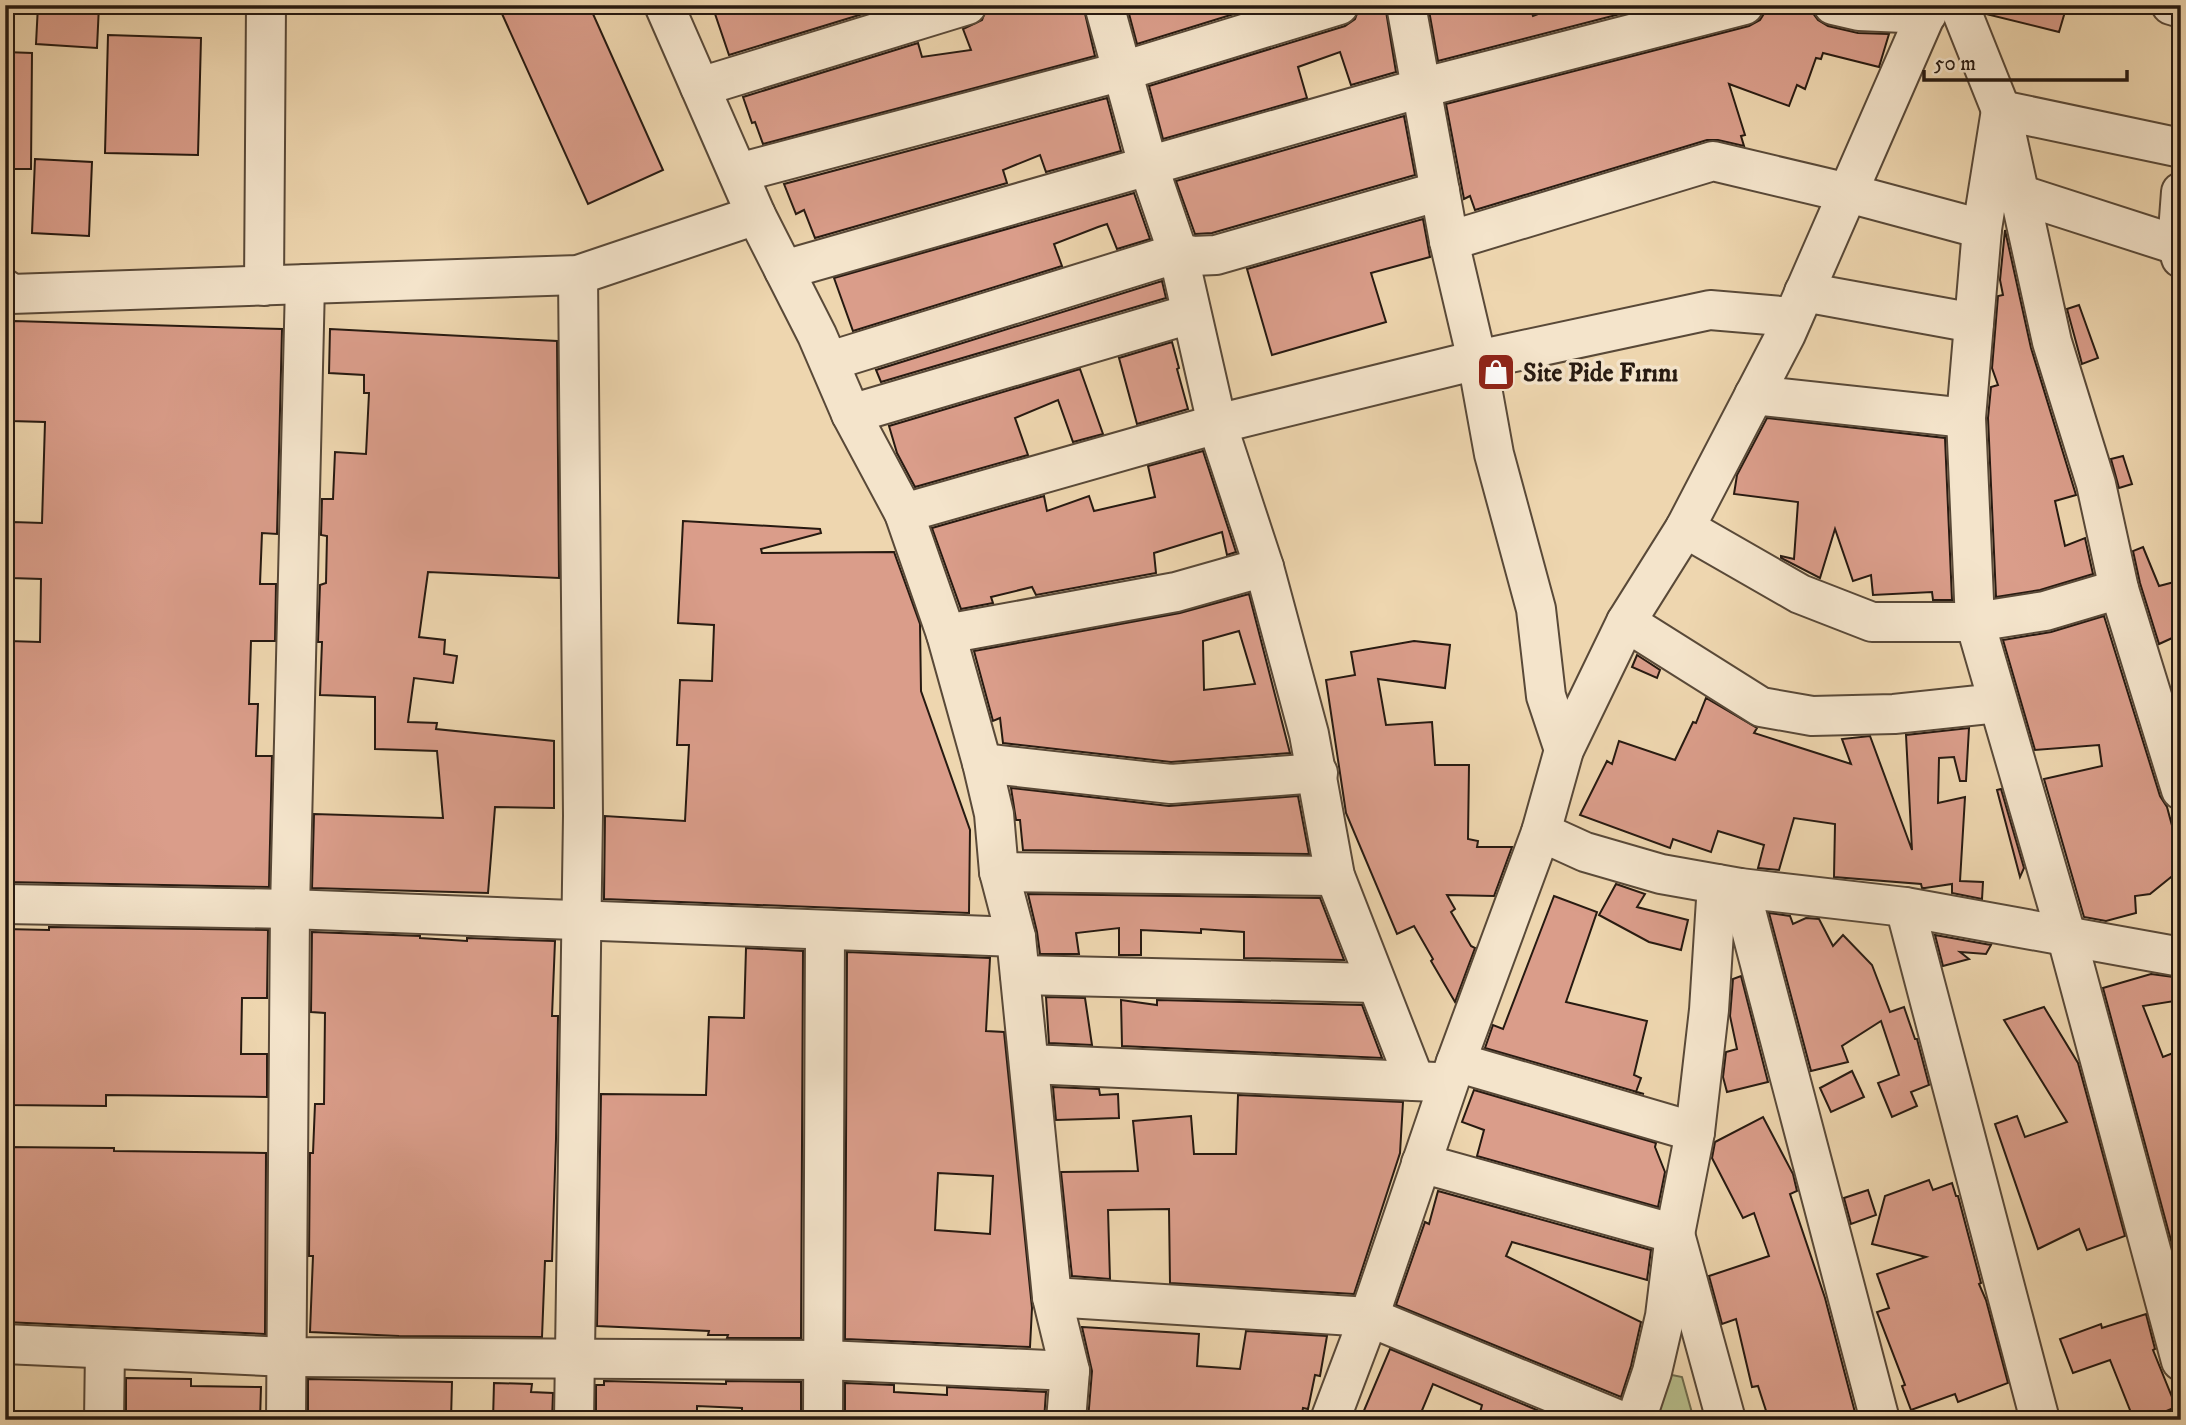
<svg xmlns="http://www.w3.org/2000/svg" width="2186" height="1425" font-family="'IM FELL DW Pica',serif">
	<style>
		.green { fill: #b7be8c; stroke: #6f6c4e; stroke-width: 2 }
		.building { fill: #da9d8a; stroke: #271a11; stroke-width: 2; fill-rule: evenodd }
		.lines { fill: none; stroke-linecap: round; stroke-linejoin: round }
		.minor-casing { stroke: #594938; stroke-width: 42 }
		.minor { stroke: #f4e4cb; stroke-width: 38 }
		.labels { text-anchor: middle; stroke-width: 7; stroke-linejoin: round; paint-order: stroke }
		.poi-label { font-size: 26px; font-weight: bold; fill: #271a11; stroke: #f4e4cb; text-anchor: start }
	</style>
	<rect width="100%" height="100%" fill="#eed6af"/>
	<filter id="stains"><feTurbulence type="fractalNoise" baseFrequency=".00286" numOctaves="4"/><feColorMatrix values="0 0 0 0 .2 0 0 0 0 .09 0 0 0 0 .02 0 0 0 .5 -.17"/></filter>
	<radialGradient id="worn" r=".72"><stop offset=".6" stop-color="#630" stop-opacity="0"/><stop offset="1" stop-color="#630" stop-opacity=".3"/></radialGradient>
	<path class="green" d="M1672,1375L1682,1377L1694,1420H1648L1657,1390Z"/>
	<g class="building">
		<path d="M38,5H99L97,48L36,44Z"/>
		<path d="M498,5H589L663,170L588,204Z"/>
		<path d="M712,5H892L729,55Z"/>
		<path d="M988,5H1083L1095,56L763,144L755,122L752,123L743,97L918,43L922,57L971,50L963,29L982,20Z"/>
		<path d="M1141,5H1263L1137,44L1128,10Z"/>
		<path d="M1360,5H1385L1396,72L1351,85L1340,52L1298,67L1307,98L1163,139L1149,86L1345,26L1355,19Z"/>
		<path d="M1428,5H1485L1487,12L1505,5H1529L1533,16L1562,5H1655L1438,61Z"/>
		<path d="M1765,5H1812V12L1818,20L1828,26L1858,33L1889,34L1879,67L1823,53L1821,59L1816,58L1805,89L1797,85L1789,106L1729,84L1745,135L1741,136L1744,146L1718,140H1707L1475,210L1470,196L1464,199L1446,104L1749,26L1760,20L1765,12Z"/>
		<path d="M1986,5H2067L2059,32L1986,14Z"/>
		<path d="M108,35L201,38L198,155L105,153Z"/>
		<path d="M5,52L32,53L31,169H5Z"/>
		<path d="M1107,98L1121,151L1046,172L1040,155L1003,170L1007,183L815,238L804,210L796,214L784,184Z"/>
		<path d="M1404,116L1415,175L1212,233L1195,234L1176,181Z"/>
		<path d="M35,159L92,162L89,236L32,233Z"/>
		<path d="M1134,193L1150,239L1117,249L1107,224L1098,227L1054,244L1062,266L853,331L834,278Z"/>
		<path d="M1423,219L1430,257L1371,273L1386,322L1272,355L1247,269Z"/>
		<path d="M2005,230L2031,348L2076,495L2055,501L2065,546L2085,538L2093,574L2040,590L1996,597L1988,418L1991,387L1998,385L1992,368L1998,296L2003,295L2000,280Z"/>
		<path d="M1162,281L1166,298L881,382L876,370Z"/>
		<path d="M2079,305L2098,358L2082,364L2067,309Z"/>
		<path d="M14,321L282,329L277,534L262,533L260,584H276L275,641H251L249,704H258L256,756H272L269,887L5,882L9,641L40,642L41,579L11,578L13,522L42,523L45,422L11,421Z"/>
		<path d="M330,329L557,341L559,578L428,572L419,637L445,640L444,654L457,656L453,683L414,678L408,722L437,723L436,729L554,741V808L495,807L488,893L312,888L314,814L443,818L437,751L375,749V697L320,695L322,642H318L320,585L326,583L327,536L321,535L322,499H333L335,452L366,454L369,393H364V375L329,373Z"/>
		<path d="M1172,342L1179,368L1177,369L1188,409L1137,424L1119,358Z"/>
		<path d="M1080,369L1103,434L1073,442L1058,400L1015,418L1028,455L915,487L897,453L889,426Z"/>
		<path d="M1767,418L1945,438L1952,600H1933L1932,592L1873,595L1871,575L1853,581L1835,529L1820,578L1781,558V556L1794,559L1798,502L1734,494L1737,475Z"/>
		<path d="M1203,451L1236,552L1227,555L1222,532L1154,553L1156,573L1036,595L1032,587L991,597L993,603L961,609L932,528L1044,496L1047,511L1089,496L1094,511L1155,497L1148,466Z"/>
		<path d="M2123,456L2132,484L2119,488L2111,459Z"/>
		<path d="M683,521L820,529L821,533L761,549L762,553L894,552L920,624L921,691L970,830L969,913L604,899L605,816L685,821L689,745H677L680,680L712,681L714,625L678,623Z"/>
		<path d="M2143,547L2159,586L2178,581L2181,594V634L2159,644L2140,583L2133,551Z"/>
		<path d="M1249,594L1290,753L1171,762L1003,743L1000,718L993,721L974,651L1180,613ZM1239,631L1255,684L1204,690L1203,641Z"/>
		<path d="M2104,616L2160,796L2167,807L2181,859V869L2150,894L2135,896L2136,913L2106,921L2084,917L2044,779L2102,766L2099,745L2035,750L2003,640L2051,632Z"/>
		<path d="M1414,641L1450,645L1445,688L1378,679L1386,725L1432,722L1435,765H1469L1468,839L1478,841L1477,847H1512L1494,896L1447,895L1455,909L1451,912L1471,946L1475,948L1455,1002L1431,961L1433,959L1414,926L1397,934L1346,813L1326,680L1355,675L1351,652Z"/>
		<path d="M1637,655L1660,670L1657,678L1632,667Z"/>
		<path d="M1706,698L1757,728L1754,733L1851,764L1842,739L1870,736L1912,850L1906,735L1969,728L1966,781H1960L1954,757L1939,758L1938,803L1965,797L1960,881L1983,882L1982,899L1952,893V884L1925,888H1922L1921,884L1834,877L1835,824L1794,818L1779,870L1758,868L1764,845L1718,831L1711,852L1673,839L1670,848L1580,815L1607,761L1612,764L1619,741L1675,760L1693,722L1696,723Z"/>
		<path d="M1011,788L1169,806L1298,796L1309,854L1023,850L1020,820H1016Z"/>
		<path d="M2001,789L2024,868L2020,877L1997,790Z"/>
		<path d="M1616,884L1645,894L1637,907L1688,920L1681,950L1649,942L1599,915Z"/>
		<path d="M1028,894L1320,898L1344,960L1244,958V932L1201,929V933L1141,930V955H1119V928L1076,933L1079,954H1040L1037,932Z"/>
		<path d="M1554,896L1597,912L1566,1002L1647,1021L1634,1075L1641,1078L1636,1092L1644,1094L1485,1048L1493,1025L1503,1029Z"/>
		<path d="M1769,913L1790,916L1793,924L1806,918L1819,919L1833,946L1843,935L1872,965L1890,1012L1904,1007L1915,1039H1917L1929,1085L1911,1092L1917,1106L1892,1117L1878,1083L1899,1075L1881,1021L1842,1046L1848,1062L1811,1071Z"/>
		<path d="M49,927L268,930L267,998H242L241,1054H267V1097L106,1095V1106L5,1105V929L49,930Z"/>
		<path d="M312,932L420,936V938L467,941V938L555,941L552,1016H558L556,1139L552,1261H545L542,1337L399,1336L310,1332L313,1256H309L310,1153H313L315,1104H324L325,1013L311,1012Z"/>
		<path d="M1935,935L1991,945L1986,954L1960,952L1969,959L1943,966Z"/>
		<path d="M746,948L803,951L801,1338H727L728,1335H708L709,1331L597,1326L601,1094L706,1095L709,1017L744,1018Z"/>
		<path d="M847,952L990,958L986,1031L1004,1032L1032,1308L1030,1347L845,1339ZM938,1173L993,1176L990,1234L935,1230Z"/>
		<path d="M2151,974L2181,978V1000L2143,1006L2163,1057L2181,1050L2180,1274L2103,988Z"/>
		<path d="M1741,976L1768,1082L1727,1092L1723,1077L1726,1052L1737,1049L1730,1016L1733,979Z"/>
		<path d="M1046,997L1085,998L1092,1045L1049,1043Z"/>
		<path d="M1121,1000L1157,1005V1000L1362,1005L1382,1058L1122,1046Z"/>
		<path d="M2044,1007L2078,1063L2125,1236L2087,1250L2079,1229L2038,1249L1995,1124L2017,1116L2025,1137L2067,1122L2004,1020Z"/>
		<path d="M1852,1071L1864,1097L1831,1112L1820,1088Z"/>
		<path d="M1053,1087L1099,1089L1100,1095L1118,1094L1119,1118L1056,1120Z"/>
		<path d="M1474,1090L1656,1143L1655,1147L1665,1172L1658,1207L1477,1156L1484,1130L1462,1122Z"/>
		<path d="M1238,1095L1403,1102L1400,1153L1354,1294L1170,1283L1169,1209L1108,1210L1110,1279L1072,1276L1061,1172L1138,1171L1133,1121L1191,1116L1194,1154H1236Z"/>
		<path d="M1763,1117L1793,1174L1797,1191L1790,1194L1825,1298L1857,1420H1769L1758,1386L1752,1387L1736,1319L1722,1324L1709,1276L1769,1256L1754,1213L1743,1218L1712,1158L1715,1142Z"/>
		<path d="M5,1147L114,1148V1151L266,1153L265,1334L5,1322Z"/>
		<path d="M1929,1180L1933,1190L1952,1183L1956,1196H1958L1981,1283L1979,1284L1986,1300L2008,1383L1958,1402L1955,1394L1911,1410L1902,1386L1905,1385L1877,1312L1889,1308L1877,1274L1926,1257L1872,1244L1885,1196Z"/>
		<path d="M1868,1190L1876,1215L1851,1224L1844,1198Z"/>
		<path d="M1438,1191L1651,1250L1647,1280L1512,1242L1506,1256L1641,1322L1631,1366L1621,1397L1396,1305L1425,1222L1429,1224Z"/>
		<path d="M2146,1314L2155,1349L2153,1350L2176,1407L2145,1420H2134L2110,1360L2073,1373L2060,1339L2101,1324L2102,1328Z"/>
		<path d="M1082,1327L1199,1334L1197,1366L1240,1369L1246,1331L1327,1336L1320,1376L1315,1375L1308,1409L1303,1408L1301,1420H1088L1092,1371Z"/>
		<path d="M1390,1349L1561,1420H1478L1482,1405L1433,1384L1418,1420H1360Z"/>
		<path d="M126,1378L191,1379V1386L261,1387L260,1420H126Z"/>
		<path d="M308,1379L452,1382L451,1420H308Z"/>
		<path d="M604,1381L726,1384V1381L801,1382V1420H742V1408L697,1406V1420H596V1385H604Z"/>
		<path d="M494,1383L532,1384L531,1392L553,1393L552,1420H493Z"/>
		<path d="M845,1383L894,1385V1392L947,1395V1387L1046,1392L1044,1420H845Z"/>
	</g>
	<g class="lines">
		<defs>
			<g id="minor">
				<path d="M664,5L756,215L817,335L851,414L904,513L946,634L982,763L994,814L999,872L1016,937L1052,1297L1070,1371L1066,1420"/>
				<path d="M1104,5L1148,165L1178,253L1217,424L1264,567L1309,734L1335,876L1415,1081"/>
				<path d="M1406,5L1449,241L1477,360L1494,454L1536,609L1546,696L1564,750"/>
				<path d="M1833,5L1859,11L1927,14"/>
				<path d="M1959,5L2001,110L2052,342L2096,484L2119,589L2181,790"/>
				<path d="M2171,5L2181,8"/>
				<path d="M700,87L967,5"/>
				<path d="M2181,148L2001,110L1982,229L1966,418L1975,622L2067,938L2181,1361"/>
				<path d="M738,173L1123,71L1339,5"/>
				<path d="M2181,192L2177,245L2181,258"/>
				<path d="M2019,194L2177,245"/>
				<path d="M1449,241L1713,161L1848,193L1982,229"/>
				<path d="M784,270L1421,88L1744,5"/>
				<path d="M264,286L266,5"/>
				<path d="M5,289L11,294L578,275L756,215"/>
				<path d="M1804,292L1974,323"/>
				<path d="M830,361L1178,253L1193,256L1216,255L1440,191"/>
				<path d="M1754,395L1966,418"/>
				<path d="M851,414L1190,314"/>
				<path d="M904,513L1217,424L1477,360L1710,310L1793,317"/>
				<path d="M1685,528L1800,594L1872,622H1975L2045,611L2119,589"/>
				<path d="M1626,622L1761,707L1812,716L1894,714L1998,703"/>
				<path d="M946,634L1176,592L1264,567"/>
				<path d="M982,763L1171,784L1318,773"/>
				<path d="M1541,832L1585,852L1661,874L1740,888L1905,907L2181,957"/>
				<path d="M999,872L1335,876"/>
				<path d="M1740,888L1880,1420"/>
				<path d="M5,904L290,909L1016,937"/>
				<path d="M1905,907L2040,1420"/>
				<path d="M1020,975L1376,983"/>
				<path d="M1456,1062L1695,1132"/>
				<path d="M1029,1064L1436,1082"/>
				<path d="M1421,1163L1675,1234L1726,1420"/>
				<path d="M1052,1297L1369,1317L1619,1420"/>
				<path d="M5,1344L287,1357L825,1360L1070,1371"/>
				<path d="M104,1420L105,1350"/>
				<path d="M286,1420L290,909L305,284"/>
				<path d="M574,1420L583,816L578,275"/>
				<path d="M823,1420L825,931"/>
				<path d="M1330,1420L1369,1317L1456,1062L1541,832L1564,750L1626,622L1685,528L1786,334L1930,5"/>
				<path d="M1636,1420L1652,1372L1665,1316L1675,1234L1695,1132L1709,1010L1717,884"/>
			</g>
		</defs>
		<use href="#minor" class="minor-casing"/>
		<use href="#minor" class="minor"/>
	</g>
	<defs>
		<symbol id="shop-square" viewBox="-11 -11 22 22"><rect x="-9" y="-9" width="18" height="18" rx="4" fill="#8f2418" stroke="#f4e4cb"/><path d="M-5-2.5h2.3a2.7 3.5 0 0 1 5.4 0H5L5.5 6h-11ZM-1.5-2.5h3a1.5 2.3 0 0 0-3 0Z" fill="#fff"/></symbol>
	</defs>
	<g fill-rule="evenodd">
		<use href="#shop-square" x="1474" y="350" width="44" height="44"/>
	</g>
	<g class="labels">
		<g class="poi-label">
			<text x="1523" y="381">Site Pide Fırını</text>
		</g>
	</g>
	<rect width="2186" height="1425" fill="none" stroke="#eed6af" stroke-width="28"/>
	<rect x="7" y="7" width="2172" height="1411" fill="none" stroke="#271a11" stroke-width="3.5"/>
	<rect x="14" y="14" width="2158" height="1397" fill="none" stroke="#271a11" stroke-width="2"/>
	<path d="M1924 70v10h203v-10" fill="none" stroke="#271a11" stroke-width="3.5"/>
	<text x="1934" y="70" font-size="21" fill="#271a11" stroke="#f4e4cb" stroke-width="5" paint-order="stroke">50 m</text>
	<rect width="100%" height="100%" filter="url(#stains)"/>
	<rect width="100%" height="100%" fill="url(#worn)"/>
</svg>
